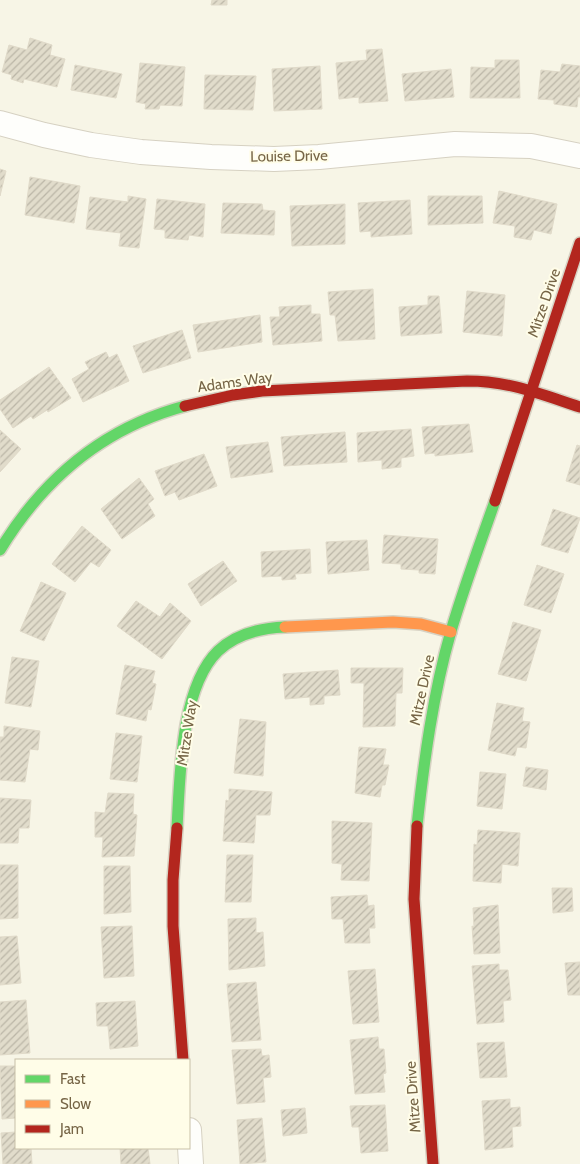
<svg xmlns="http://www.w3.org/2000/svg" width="580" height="1164" font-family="Cabin,sans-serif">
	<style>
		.building { fill: url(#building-hatch); stroke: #e0dac9 }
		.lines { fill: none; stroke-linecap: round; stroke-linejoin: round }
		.street-casing { stroke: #d6d1c2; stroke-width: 26 }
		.fast-casing { stroke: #d7d2c3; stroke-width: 14 }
		.slow-casing { stroke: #d7d2c3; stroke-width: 14 }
		.jam-casing { stroke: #d7d2c3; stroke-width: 14 }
		.street { stroke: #fefefb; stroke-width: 24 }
		.fast { stroke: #63d668; stroke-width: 11 }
		.slow { stroke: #ff974d; stroke-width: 11 }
		.jam { stroke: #b3261e; stroke-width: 11 }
		.labels { text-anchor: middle; stroke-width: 4; stroke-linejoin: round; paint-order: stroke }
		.street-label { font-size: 15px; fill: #766546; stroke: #fffde8 }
	</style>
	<defs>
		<pattern id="building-hatch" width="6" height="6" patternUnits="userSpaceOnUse" patternTransform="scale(1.25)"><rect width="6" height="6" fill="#e1dccb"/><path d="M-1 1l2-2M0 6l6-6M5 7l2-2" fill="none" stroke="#bbb6a7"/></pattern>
	</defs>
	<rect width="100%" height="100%" fill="#f7f5e6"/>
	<g class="building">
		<path d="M212,0H227V5H211Z"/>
		<path d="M30,38L52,45L50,55L65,59L57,87L24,79L23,83L11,79L12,75L2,72L9,45L27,50Z"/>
		<path d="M382,49L388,101L359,103V97L339,99L336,63L367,60L366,50Z"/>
		<path d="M495,60H519L520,98H470L471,67L495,68Z"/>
		<path d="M140,63L185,67L182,106L160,105L159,109H145L146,104L136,102Z"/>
		<path d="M562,64L580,66V97H578L577,107L554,104V100L538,99L541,70L560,72Z"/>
		<path d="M75,65L122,74L116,98L71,90Z"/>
		<path d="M320,66L322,109L274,111L272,69Z"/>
		<path d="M451,69L454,97L405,101L402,74Z"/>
		<path d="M205,75L256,76L253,110L204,109Z"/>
		<path d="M0,169L6,171L0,196Z"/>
		<path d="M30,177L80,186L74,223L25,215Z"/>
		<path d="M499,191L557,204L551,234L534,230L531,240L514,237L515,226L493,223Z"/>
		<path d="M128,196L146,199L139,248L119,246L121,233L86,229L90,197L128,202Z"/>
		<path d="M428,196H482L483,223L428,225Z"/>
		<path d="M157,199L205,204L203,237L189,235L188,240L165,238V230L154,229Z"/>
		<path d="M410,200L412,234L371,237V231L360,232L358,203Z"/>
		<path d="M223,203L262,204L263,210L275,211L274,235L221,233Z"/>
		<path d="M345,204V244L292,246L290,206Z"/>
		<path d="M373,289L375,339L338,341L335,315H330L328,292Z"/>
		<path d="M467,291L505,295L502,336L463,332Z"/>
		<path d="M428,296H439L442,333L401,336L399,307L428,305Z"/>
		<path d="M311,305V314H320L322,341L273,345L270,317H280L279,307Z"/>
		<path d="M260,315L262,342L198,352L193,325Z"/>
		<path d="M182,330L191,358L143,373L133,346Z"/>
		<path d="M106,352L109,358L117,354L129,381L83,402L72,379L89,369L85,362Z"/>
		<path d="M49,367L71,398L48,412L47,410L33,419L31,416L13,428L0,409V400Z"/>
		<path d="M469,424L473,452L435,456V453L425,454L422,427Z"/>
		<path d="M411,429L414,456L401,458V467L382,469V460L358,462L357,433Z"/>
		<path d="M0,430L21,449L0,472Z"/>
		<path d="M345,432L347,462L284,466L281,437Z"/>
		<path d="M268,442L273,472L231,478L226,447Z"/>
		<path d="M577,445L580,446V485L566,481Z"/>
		<path d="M204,454L217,486L179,500L175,492L165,496L155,471Z"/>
		<path d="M139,478L154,499L148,504L155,516L122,539L101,509Z"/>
		<path d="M553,509L580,518L568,553L541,545Z"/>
		<path d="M82,526L111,550L99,567L91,562L75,582L52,564Z"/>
		<path d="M384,535L438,539L435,574L419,573V570L401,569V564L382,563Z"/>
		<path d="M367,540L369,570L328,574L326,542Z"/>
		<path d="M310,549L311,573L295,574L296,579L282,580V576L262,577L261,552Z"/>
		<path d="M223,561L237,581L201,606L188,584Z"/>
		<path d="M537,565L564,574L551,613L524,605Z"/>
		<path d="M41,582L66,593L44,641L20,631Z"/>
		<path d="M136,601L160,617L170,603L191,621L162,659L117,626Z"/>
		<path d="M513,622L541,630L526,681L498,674Z"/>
		<path d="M12,657L39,661L31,707L5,703Z"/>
		<path d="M125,665L155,671L152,683L156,684L151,710L148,709L146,721L116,714Z"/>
		<path d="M351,668H403L402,693H396L395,726L363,727L364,683H351Z"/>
		<path d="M338,670L340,695L324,696V704L310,705V697L285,699L283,674Z"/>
		<path d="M497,703L524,708L522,721L530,722L526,748L517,747L515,756L488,750Z"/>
		<path d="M240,719L266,722L263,776L234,773Z"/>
		<path d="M4,726L40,731L38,750L30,749L25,782L0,780V737H4Z"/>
		<path d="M116,733L142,736L137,782L110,779Z"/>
		<path d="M359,747L386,749L383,765H389L385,785H382L380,797L355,793Z"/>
		<path d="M526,767L548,770L546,790L523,786Z"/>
		<path d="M480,772L506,774L502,809L477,806Z"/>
		<path d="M229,789L272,792L270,815H256L254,843L223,841L226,800L229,801Z"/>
		<path d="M108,793L134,794L133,814L137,815L134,856L102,857L103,837H95V812L105,813Z"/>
		<path d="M0,798L31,800L29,828H19L18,843H0Z"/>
		<path d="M332,821L372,823L369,881L341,880L342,864L332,863Z"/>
		<path d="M478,830L520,833L518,866L502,864L501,883L473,881L474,844L477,845Z"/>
		<path d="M227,855H253L251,902H225Z"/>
		<path d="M0,865H18V918L0,919Z"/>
		<path d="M104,866H130L131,912L104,914Z"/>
		<path d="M552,888H572L573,911L553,913Z"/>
		<path d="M367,895L368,906L374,905L375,928H369L370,943H345L343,919H332L331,897Z"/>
		<path d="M498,905L500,953L474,954L472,926L474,927L473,908Z"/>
		<path d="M256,918V933L263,932L265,966L229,970L228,919Z"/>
		<path d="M132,926L134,976L104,978L101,927Z"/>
		<path d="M17,936L21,983L0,985V937Z"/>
		<path d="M580,962V995H568L565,963Z"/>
		<path d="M499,964V970H508L511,1000L503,1001L504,1022L477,1024L472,966Z"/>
		<path d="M375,969L379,1022L353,1024L348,971Z"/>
		<path d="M256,982L261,1040L232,1042L227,984Z"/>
		<path d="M26,1000L30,1053L0,1055V1002Z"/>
		<path d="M135,1001L138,1046L110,1049L108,1026H97L96,1003Z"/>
		<path d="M378,1037L379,1049H384L386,1073L383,1074L385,1092L355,1094L350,1040Z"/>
		<path d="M504,1042L507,1077L480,1078L477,1043Z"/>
		<path d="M261,1049L262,1056L269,1055L271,1077L263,1078L265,1102L237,1104L232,1050Z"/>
		<path d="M0,1066H16V1118L2,1119Z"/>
		<path d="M510,1099V1108L520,1107L521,1126L512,1127L513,1147L485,1150L482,1101Z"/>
		<path d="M385,1105L388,1151L361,1153L359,1127H352L350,1106Z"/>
		<path d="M305,1108L307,1133L283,1136L281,1110Z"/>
		<path d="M262,1118L266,1162L240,1164L237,1120Z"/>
		<path d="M16,1132V1148H31L32,1164H3L1,1133Z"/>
		<path d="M120,1148H148L150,1164H121Z"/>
	</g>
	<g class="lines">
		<defs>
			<g id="street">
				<path d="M0,123L44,135L91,145L141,152L211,157L274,159L319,157L455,144L531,146L580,156"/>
				<path d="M189,1130L191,1164"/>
			</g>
			<g id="fast">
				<path d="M0,550C43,479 103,428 185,406"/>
				<path d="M417,826C424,760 433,694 451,631C464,587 480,544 495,501"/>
				<path d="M177,828C180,778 180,688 218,651C236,634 261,628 285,627"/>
			</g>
			<path id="slow" d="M285,627L393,622L421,624L451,632"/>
			<g id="jam">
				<path d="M185,406L233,395L262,391L467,381C510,381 540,394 580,407"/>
				<path d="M495,501L580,243"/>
				<path d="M417,826L414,899L433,1164"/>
				<path d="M177,828L173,880V926L183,1060"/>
			</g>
		</defs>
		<use href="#street" class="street-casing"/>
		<use href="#fast" class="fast-casing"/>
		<use href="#slow" class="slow-casing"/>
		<use href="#jam" class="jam-casing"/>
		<use href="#street" class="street"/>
		<use href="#fast" class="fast"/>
		<use href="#slow" class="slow"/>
		<use href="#jam" class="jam"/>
	</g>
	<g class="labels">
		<g class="street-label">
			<text transform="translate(289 156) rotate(-1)" y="5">Louise Drive</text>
			<text transform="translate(544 303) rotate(-71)" y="5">Mitze Drive</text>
			<text transform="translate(235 382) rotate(-8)" y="5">Adams Way</text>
			<text transform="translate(422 690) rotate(-78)" y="5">Mitze Drive</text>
			<text transform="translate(187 733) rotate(-81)" y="5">Mitze Way</text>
			<text transform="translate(413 1097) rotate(-94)" y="5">Mitze Drive</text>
		</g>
	</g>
	<rect x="15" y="1059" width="175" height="90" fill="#fffde8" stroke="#c8c0a7"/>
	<rect x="25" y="1075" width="25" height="8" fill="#63d668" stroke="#c8c0a7"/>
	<text x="60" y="1084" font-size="15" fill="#766546">Fast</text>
	<rect x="25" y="1100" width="25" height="8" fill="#ff974d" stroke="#c8c0a7"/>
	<text x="60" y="1109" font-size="15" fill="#766546">Slow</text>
	<rect x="25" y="1125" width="25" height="8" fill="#b3261e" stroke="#c8c0a7"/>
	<text x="60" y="1134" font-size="15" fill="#766546">Jam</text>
</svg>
